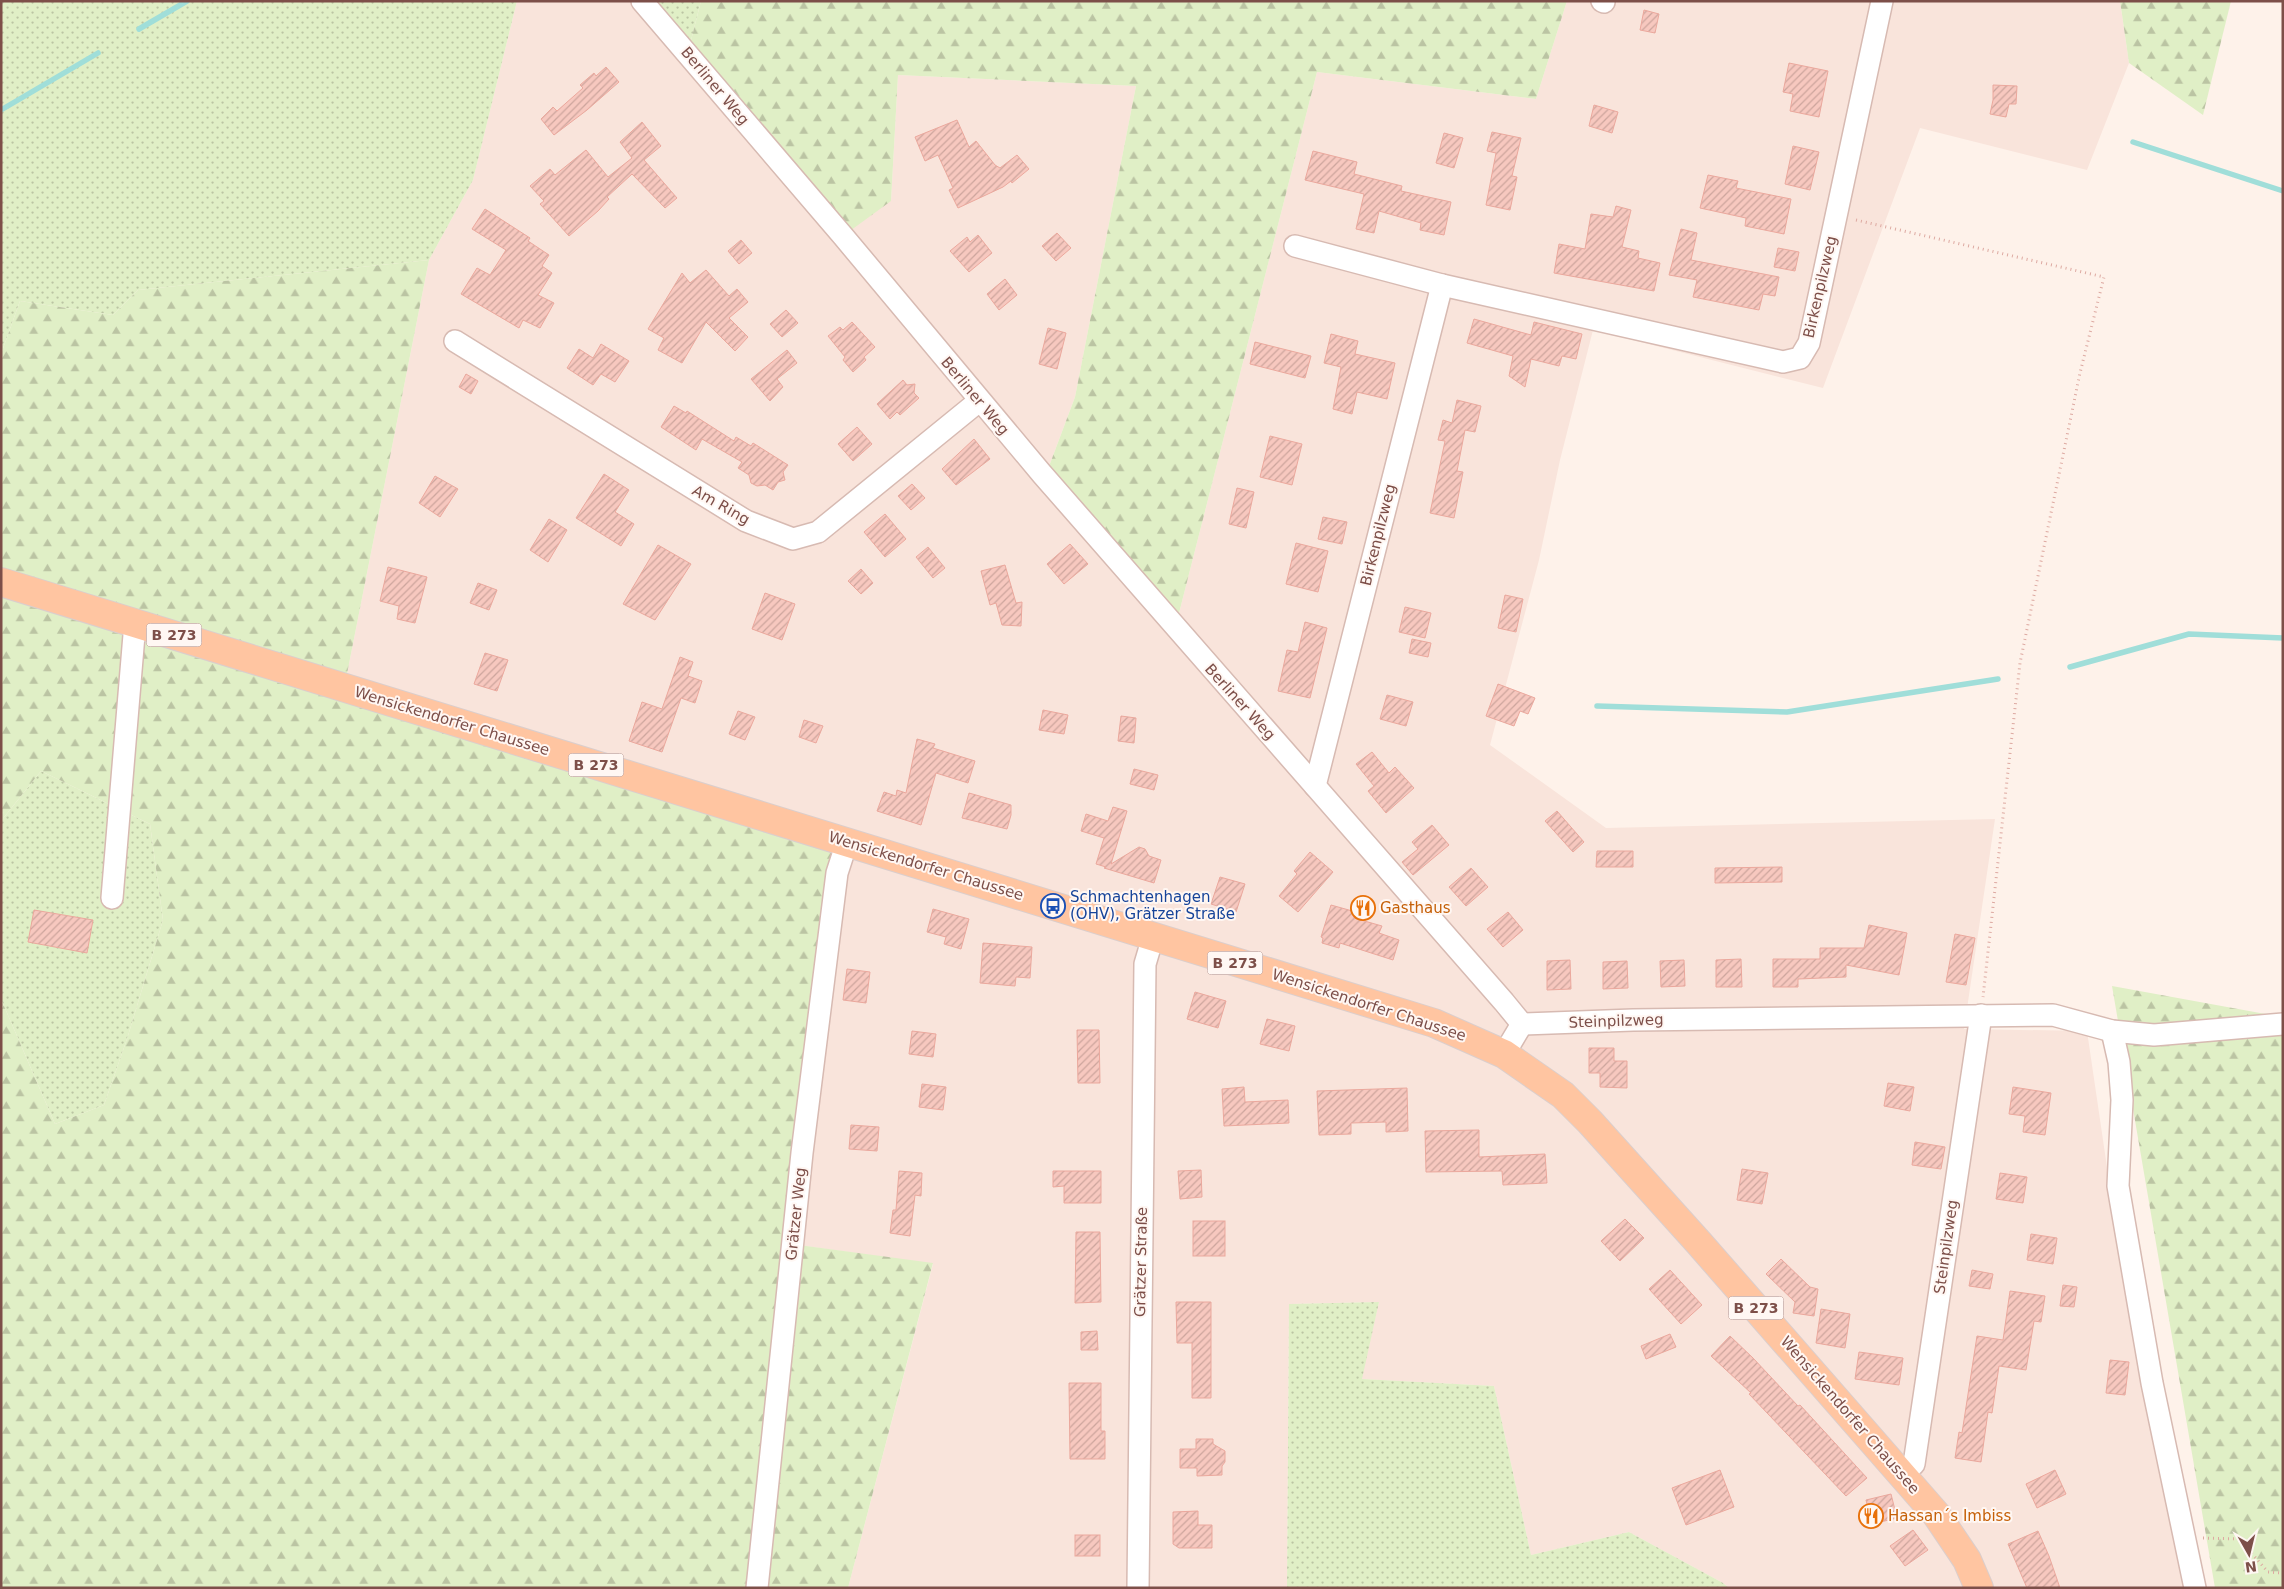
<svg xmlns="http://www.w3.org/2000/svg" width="2284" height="1589" font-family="'DejaVu Sans',sans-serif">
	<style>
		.residential { fill: #f9e4db }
		.grass { fill: url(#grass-dots) }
		.forest { fill: url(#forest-firs) }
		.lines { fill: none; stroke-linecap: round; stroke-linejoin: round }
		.stream { stroke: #a0ded9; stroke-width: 5.5 }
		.building { fill: url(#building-hatch); stroke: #eba89d }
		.minor-casing { stroke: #d7bab2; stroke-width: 24 }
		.major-casing { stroke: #dbcecc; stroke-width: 30 }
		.path { stroke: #dda9a1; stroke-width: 3; stroke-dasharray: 1 4; stroke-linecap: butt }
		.minor { stroke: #fff; stroke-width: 21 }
		.major { stroke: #ffc5a1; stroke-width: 28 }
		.labels { text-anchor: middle; stroke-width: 4; stroke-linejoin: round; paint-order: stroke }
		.shield { fill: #fff7f3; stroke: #a4817c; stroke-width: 1 }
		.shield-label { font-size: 14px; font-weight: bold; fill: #7d4f49 }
		.street-label { font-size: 15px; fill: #7d4f49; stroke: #fff7f3 }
		.transit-label { font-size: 15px; fill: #164399; stroke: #fff7f3; text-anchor: start }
		.food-label { font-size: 15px; fill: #c56008; stroke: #fff7f3; text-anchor: start }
	</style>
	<defs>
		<pattern id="grass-dots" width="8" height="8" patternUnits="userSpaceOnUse" patternTransform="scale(1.25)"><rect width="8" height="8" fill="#e0efc6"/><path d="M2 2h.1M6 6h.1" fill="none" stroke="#bbc4a3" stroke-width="1.8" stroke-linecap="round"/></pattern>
		<pattern id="forest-firs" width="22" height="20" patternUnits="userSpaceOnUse" patternTransform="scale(1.25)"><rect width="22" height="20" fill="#e0efc6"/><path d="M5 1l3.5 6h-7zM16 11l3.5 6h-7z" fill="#bbc4a3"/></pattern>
		<pattern id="building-hatch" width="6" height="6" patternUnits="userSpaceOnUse" patternTransform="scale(1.25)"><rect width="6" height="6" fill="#f7c8bf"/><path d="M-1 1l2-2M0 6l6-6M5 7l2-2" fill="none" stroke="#cda59d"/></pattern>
	</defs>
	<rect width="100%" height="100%" fill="#fef2ea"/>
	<path class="residential" d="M517,1H637L891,201L898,75L1136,86L1075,397L1048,469L1177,621L1317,72L1536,99L1567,1H2120L2129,63L2087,170L1920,128L1823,388L1593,330L1560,460L1539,560L1490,745L1606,828L1995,819L1964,1029L2087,1031L2124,1283L2155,1454L2185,1588H1729L1723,1583L1629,1532L1531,1555L1494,1386L1361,1379L1379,1302L1289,1304L1287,1588H848L933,1264L784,1243L345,684L429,260L473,180Z"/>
	<g class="grass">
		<path d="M1,1H517L473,180L429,260L138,290L113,315L20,301L1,354Z"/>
		<path d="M646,1H701L688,52Z"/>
		<path d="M41,771L150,824L163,920L127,1039L104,1105L55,1124L1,999V821Z"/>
		<path d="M1379,1302L1362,1379L1494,1386L1531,1555L1629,1532L1723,1583L1729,1588H1287L1289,1304Z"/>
	</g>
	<g class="forest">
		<path d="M701,1H1567L1536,99L1317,72L1177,621L1048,469L1075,397L1136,86L898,75L891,201L843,236L688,52Z"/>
		<path d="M2120,1H2231L2203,115L2129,63Z"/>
		<path d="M429,260L345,684L834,843L784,1243L933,1263L848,1588H1V999L55,1124L104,1105L127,1039L163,920L150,824L41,771L1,821V354L20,301L113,315L138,290Z"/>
		<path d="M2112,986L2271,1015L2283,1014V1588H2215Z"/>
	</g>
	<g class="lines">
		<g class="stream">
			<path d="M139,29L187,1"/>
			<path d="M1,110L98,53"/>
			<path d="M2133,142L2283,191"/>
			<path d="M2070,667L2189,634L2283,638"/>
			<path d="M1597,706L1787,712L1998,679"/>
		</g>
	</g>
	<g class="building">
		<path d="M1644,10L1659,14L1655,33L1640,30Z"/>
		<path d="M1789,63L1828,71L1819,117L1790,111L1793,94L1783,92Z"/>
		<path d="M606,67L619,82L587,110L554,135L541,119L553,107L557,111L583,88L580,85L594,73L596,76Z"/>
		<path d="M1993,85L2017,86L2016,104H2009L2006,117L1990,114L1993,100Z"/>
		<path d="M1594,105L1618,112L1612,133L1589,126Z"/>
		<path d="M957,120L969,147L976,141L995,165L1000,168L1017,155L1029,169L1012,183L1011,181L1003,187L958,208L949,190L953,188L938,155L925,161L915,137Z"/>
		<path d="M642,122L661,146L644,160L677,198L665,208L632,174L607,197L609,199L598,211L569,236L540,204L544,201L530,186L550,169L555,175L586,150L608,177L632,158L620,142Z"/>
		<path d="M1492,132L1521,138L1512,176L1517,177L1510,210L1486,205L1496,153L1487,151Z"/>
		<path d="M1444,133L1463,138L1454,168L1436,163Z"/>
		<path d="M1793,146L1819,152L1810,190L1785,184Z"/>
		<path d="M1313,151L1357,162L1354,174L1402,186L1401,191L1451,202L1444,235L1420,230L1421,223L1379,211L1374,233L1356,229L1364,194L1305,180Z"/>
		<path d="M1708,175L1738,181L1736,188L1791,199L1784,234L1745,226L1746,218L1700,208Z"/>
		<path d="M1616,206L1631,210L1622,247L1639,251L1638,258L1660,263L1654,291L1554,273L1559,244L1585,249L1591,214L1613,217Z"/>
		<path d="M485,209L530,238L528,241L549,255L542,266L552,273L538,295L554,303L540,328L523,320L519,328L461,294L477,268L490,275L506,250L472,229Z"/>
		<path d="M1681,229L1697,233L1691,260L1779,277L1775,296L1763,294L1759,310L1693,297L1697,280L1669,275Z"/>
		<path d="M1057,233L1071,248L1056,261L1042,246Z"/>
		<path d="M978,235L992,253L969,272L950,251L967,237L970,242Z"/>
		<path d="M741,240L752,253L739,264L728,251Z"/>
		<path d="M1778,248L1799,252L1795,271L1774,267Z"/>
		<path d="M706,270L729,296L737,289L748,302L729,318L748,337L735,351L706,322L682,363L658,350L664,338L648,329L682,273L690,283Z"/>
		<path d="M1005,279L1017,295L999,310L987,294Z"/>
		<path d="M786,310L798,323L782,337L770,324Z"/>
		<path d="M1474,319L1531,335L1534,322L1582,334L1576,359L1562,356L1559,366L1531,359L1525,387L1509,376L1513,356L1467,343Z"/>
		<path d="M852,322L875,347L864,357L866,360L853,372L843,360L845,357L828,336L840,327L843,330Z"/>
		<path d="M1048,328L1066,333L1057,369L1039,364Z"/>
		<path d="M1331,334L1358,341L1355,354L1395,363L1387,399L1357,392L1352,414L1333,409L1341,367L1324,363Z"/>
		<path d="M1255,342L1311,356L1305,378L1250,364Z"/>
		<path d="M601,344L629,361L615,382L601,374L593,385L567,368L579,349L593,358Z"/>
		<path d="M787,350L797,363L777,379L783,387L770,401L751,379Z"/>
		<path d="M466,374L478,381L471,394L459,387Z"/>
		<path d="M903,380L907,385L915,384L914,393L919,398L900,415L897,412L890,419L877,404Z"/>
		<path d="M1457,400L1481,406L1475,432L1465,430L1457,471L1463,472L1454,518L1430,513L1445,441L1438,440L1443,420L1452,423Z"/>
		<path d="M674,406L686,413L687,411L734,441L736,437L751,446L753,443L788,465L783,472L785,480L778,482L773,490L765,485L757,486L751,483L749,475L738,468L742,462L702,439L696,450L661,427Z"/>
		<path d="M857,427L872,444L853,461L838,444Z"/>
		<path d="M1270,436L1302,444L1292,485L1260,477Z"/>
		<path d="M974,439L990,459L956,485L942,469Z"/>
		<path d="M604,474L629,490L615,512L634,524L621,546L576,518Z"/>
		<path d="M435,476L458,489L440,517L419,503Z"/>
		<path d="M912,484L925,498L911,510L898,496Z"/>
		<path d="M1237,488L1254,492L1246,528L1229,524Z"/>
		<path d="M885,514L906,539L885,557L864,532Z"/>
		<path d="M1323,517L1347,522L1342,544L1318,539Z"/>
		<path d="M549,519L567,530L548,562L530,550Z"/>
		<path d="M1296,543L1328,551L1318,592L1286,584Z"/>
		<path d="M1070,544L1088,564L1064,584L1047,564Z"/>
		<path d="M658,545L691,564L655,620L623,604Z"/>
		<path d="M928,547L945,568L933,578L916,557Z"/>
		<path d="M1005,565L1016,603L1022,602L1021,626L1002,625L996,603L990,605L981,571Z"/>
		<path d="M388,567L427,577L415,623L397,619L399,606L380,601Z"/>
		<path d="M861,569L873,583L861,594L848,581Z"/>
		<path d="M478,583L497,590L489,610L470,603Z"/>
		<path d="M765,593L795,604L782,640L752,629Z"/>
		<path d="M1505,595L1523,599L1516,632L1498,628Z"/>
		<path d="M1405,607L1431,613L1425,638L1399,632Z"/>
		<path d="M1305,622L1327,628L1310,698L1278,691L1287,650L1298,652Z"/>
		<path d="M1412,639L1431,643L1428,657L1409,653Z"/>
		<path d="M485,653L508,660L497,691L474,684Z"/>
		<path d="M680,657L693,662L688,676L702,681L695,703L681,698L662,752L629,741L642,702L662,709Z"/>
		<path d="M1498,684L1535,698L1528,714L1520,711L1514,726L1486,716Z"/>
		<path d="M1387,695L1413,702L1406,726L1380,719Z"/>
		<path d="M1043,710L1068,715L1064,734L1039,730Z"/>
		<path d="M738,711L755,717L745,740L729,734Z"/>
		<path d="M1121,716L1136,718L1134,743L1118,741Z"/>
		<path d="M804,720L823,726L816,743L799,737Z"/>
		<path d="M917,739L935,744L933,748L975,761L968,783L936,773L921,825L877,811L884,792L896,796L897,790L906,793Z"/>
		<path d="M1372,752L1389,773L1395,767L1414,788L1386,813L1368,791L1374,786L1356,764Z"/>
		<path d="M1134,769L1158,775L1154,790L1130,784Z"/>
		<path d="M969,793L1011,805V815L1007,829L962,818Z"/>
		<path d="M1113,807L1127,811L1111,864L1139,847L1145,849L1149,856L1161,860L1154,883L1104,868L1106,867L1096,864L1104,838L1081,831L1086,814L1108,821Z"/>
		<path d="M1557,811L1584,842L1573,852L1545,821Z"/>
		<path d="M1432,825L1449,845L1413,875L1402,862L1418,849L1412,842Z"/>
		<path d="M1597,851H1633V867H1596Z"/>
		<path d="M1310,852L1333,872L1298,912L1279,896L1297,874L1294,871Z"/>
		<path d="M1782,867V882L1715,883V868Z"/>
		<path d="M1471,868L1488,887L1466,906L1449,887Z"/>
		<path d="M1220,877L1245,884L1236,912L1211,904Z"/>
		<path d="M1331,905L1356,912L1354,918L1382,926L1379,933L1399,940L1393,960L1340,943L1339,948L1322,943L1323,938L1321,937Z"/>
		<path d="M933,909L969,919L961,949L944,944L946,937L927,932Z"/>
		<path d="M34,910L93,920L87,953L28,942Z"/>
		<path d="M1508,912L1523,930L1503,947L1487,929Z"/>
		<path d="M1869,925L1907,933L1899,975L1846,965V977L1798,979V987H1773V959H1820V948H1864Z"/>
		<path d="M1955,934L1975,938L1966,985L1946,982Z"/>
		<path d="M983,943L1032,947L1030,978L1016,977L1015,986L980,983Z"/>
		<path d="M1741,959L1742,987H1716V960Z"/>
		<path d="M1570,960L1571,989L1547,990V961Z"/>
		<path d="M1684,960L1685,986L1661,987L1660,961Z"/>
		<path d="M1627,961L1628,988L1603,989V962Z"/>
		<path d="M847,969L870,972L866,1003L843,1000Z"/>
		<path d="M1195,992L1226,1001L1218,1028L1187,1019Z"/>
		<path d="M1267,1019L1295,1026L1289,1051L1260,1044Z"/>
		<path d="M1077,1030H1099L1100,1083H1078Z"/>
		<path d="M912,1031L936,1034L933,1057L909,1054Z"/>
		<path d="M1589,1048H1614V1061H1627V1088L1600,1087V1073H1589Z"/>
		<path d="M1888,1083L1914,1087L1910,1111L1884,1106Z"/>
		<path d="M922,1084L946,1087L943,1110L919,1107Z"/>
		<path d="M1244,1087L1245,1102L1288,1100L1289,1123L1224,1126L1222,1089Z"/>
		<path d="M2013,1087L2051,1093L2045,1135L2023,1132L2025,1116L2009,1114Z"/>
		<path d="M1407,1088L1408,1131L1386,1132V1122L1351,1123V1134L1319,1135L1317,1091Z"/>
		<path d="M851,1125L879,1127L877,1151L849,1149Z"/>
		<path d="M1479,1130V1157L1545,1154L1547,1183L1503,1185L1502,1171L1426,1172L1425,1131Z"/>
		<path d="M1915,1142L1945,1147L1941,1169L1912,1165Z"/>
		<path d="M1742,1169L1768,1173L1762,1204L1737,1200Z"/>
		<path d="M1201,1170L1202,1197L1180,1199L1178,1171Z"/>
		<path d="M899,1171L922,1173L921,1196L915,1195L910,1236L890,1233L893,1210H896Z"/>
		<path d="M1053,1171H1101V1203H1064V1186L1053,1187Z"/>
		<path d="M2000,1173L2027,1177L2023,1203L1996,1199Z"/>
		<path d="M1625,1219L1644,1238L1620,1261L1601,1241Z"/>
		<rect x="1193" y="1221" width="32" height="35"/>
		<path d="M1076,1232H1100L1101,1302L1075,1303Z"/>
		<path d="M2031,1234L2057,1238L2053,1264L2027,1260Z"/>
		<path d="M1781,1259L1810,1287L1818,1289L1814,1316L1793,1313L1795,1302L1766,1274Z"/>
		<path d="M1670,1270L1702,1305L1681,1324L1649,1289Z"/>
		<path d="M1972,1270L1993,1274L1990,1289L1969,1286Z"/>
		<path d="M2063,1285L2077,1287L2074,1307L2060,1306Z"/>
		<path d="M2010,1291L2045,1296L2041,1322L2034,1321L2026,1370L1999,1366L1992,1413L1988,1412L1981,1462L1955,1458L1959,1432L1962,1433L1977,1336L2003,1340Z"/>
		<path d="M1176,1302H1211V1398H1192V1343H1177Z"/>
		<path d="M1821,1309L1850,1314L1845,1348L1816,1343Z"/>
		<path d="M1097,1331L1098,1350H1081V1332Z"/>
		<path d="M1670,1334L1676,1347L1646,1359L1641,1346Z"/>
		<path d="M1730,1336L1753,1358L1798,1406L1800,1405L1867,1478L1846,1496L1749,1394L1751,1393L1711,1356Z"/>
		<path d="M1859,1352L1903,1358L1899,1385L1855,1379Z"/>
		<path d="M2110,1360L2129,1362L2125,1395L2106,1393Z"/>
		<path d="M1069,1383H1101V1431H1105V1459H1070Z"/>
		<path d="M1196,1439H1213V1444L1225,1451V1462L1222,1466V1475L1197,1476V1468H1180V1449H1196Z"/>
		<path d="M1720,1470L1734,1507L1686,1525L1672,1488Z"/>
		<path d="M2055,1470L2066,1494L2037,1508L2026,1484Z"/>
		<path d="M1891,1494L1897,1518L1872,1524L1866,1500Z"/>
		<path d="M1198,1511V1525H1212V1548H1179L1173,1544V1512Z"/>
		<path d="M1913,1530L1928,1550L1905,1566L1890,1546Z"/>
		<path d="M2038,1531L2049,1556L2060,1588H2027L2008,1544Z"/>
		<rect x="1075" y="1535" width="25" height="21"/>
	</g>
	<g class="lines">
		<defs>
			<g id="minor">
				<path d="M642,1L843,236L1042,474L1504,1002L1522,1024L1504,1054"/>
				<path d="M1602,1L1604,2"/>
				<path d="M1295,246L1442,285"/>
				<path d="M455,341L746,521L793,539L818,532L979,401"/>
				<path d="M1315,786L1442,285L1783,362L1800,358L1809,343L1882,1"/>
				<path d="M112,898L135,623"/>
				<path d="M1522,1024L1633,1020L2053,1015L2112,1031L2154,1035L2283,1024"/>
				<path d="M2112,1031L2119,1062L2122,1100L2118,1186L2152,1383L2195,1588"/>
				<path d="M1903,1474L1914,1464L1981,1015"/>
				<path d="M757,1588L802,1153L837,873L847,842"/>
				<path d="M1138,1588L1145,964L1153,937"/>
			</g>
			<path id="major" d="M1,582L1434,1023L1504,1054L1563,1095L1590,1122L1699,1243L1936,1514L1967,1560L1979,1588"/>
		</defs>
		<use href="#minor" class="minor-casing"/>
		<use href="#major" class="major-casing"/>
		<g class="path">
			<path d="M1856,220L2104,277L2080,373L2020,663L1983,997"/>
			<path d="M2203,1538L2239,1539L2268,1572L2283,1573"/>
		</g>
		<use href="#minor" class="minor"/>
		<use href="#major" class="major"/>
	</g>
	<defs>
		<symbol id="bus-ring" viewBox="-11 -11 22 22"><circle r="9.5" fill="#fff7f3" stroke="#1a4fb4" stroke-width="1.5"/><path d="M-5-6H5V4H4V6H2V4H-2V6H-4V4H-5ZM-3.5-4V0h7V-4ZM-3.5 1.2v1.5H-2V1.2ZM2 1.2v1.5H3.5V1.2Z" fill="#1a4fb4"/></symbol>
		<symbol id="restaurant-ring" viewBox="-11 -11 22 22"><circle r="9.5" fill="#fff7f3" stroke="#e8710a" stroke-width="1.5"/><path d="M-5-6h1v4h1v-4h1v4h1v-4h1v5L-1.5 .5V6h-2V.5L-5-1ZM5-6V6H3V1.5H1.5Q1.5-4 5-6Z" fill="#e8710a"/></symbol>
	</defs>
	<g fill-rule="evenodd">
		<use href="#bus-ring" x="1039" y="892" width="28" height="28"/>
		<use href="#restaurant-ring" x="1349" y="894" width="28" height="28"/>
		<use href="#restaurant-ring" x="1857" y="1502" width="28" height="28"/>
	</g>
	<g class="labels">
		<g class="shield">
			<rect x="146.5" y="623.5" width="55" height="23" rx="4"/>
			<rect x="568.5" y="753.5" width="55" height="23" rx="4"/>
			<rect x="1207.5" y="951.5" width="55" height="23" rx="4"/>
			<rect x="1728.5" y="1296.5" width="55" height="23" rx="4"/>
		</g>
		<g class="shield-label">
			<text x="174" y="640">B 273</text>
			<text x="596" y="770">B 273</text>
			<text x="1235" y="968">B 273</text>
			<text x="1756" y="1313">B 273</text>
		</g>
		<g class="street-label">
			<text transform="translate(715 86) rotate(50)" y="5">Berliner Weg</text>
			<text transform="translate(1820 287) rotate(-77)" y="5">Birkenpilzweg</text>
			<text transform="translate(975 396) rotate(50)" y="5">Berliner Weg</text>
			<text transform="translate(721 505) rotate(30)" y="5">Am Ring</text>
			<text transform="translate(1378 535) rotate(-76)" y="5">Birkenpilzweg</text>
			<text transform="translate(1240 702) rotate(48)" y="5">Berliner Weg</text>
			<text transform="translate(452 721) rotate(17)" y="5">Wensickendorfer Chaussee</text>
			<text transform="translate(926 866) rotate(17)" y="5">Wensickendorfer Chaussee</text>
			<text transform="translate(1369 1005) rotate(18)" y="5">Wensickendorfer Chaussee</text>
			<text transform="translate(1616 1021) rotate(-2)" y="5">Steinpilzweg</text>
			<text transform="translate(796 1214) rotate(-84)" y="5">Grätzer Weg</text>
			<text transform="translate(1946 1247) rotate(-82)" y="5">Steinpilzweg</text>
			<text transform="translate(1141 1262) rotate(-89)" y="5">Grätzer Straße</text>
			<text transform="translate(1850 1415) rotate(49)" y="5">Wensickendorfer Chaussee</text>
		</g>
		<g class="transit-label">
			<text x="1070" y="902">Schmachtenhagen<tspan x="1070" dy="17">(OHV), Grätzer Straße</tspan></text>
		</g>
		<g class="food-label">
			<text x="1380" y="913">Gasthaus</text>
			<text x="1888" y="1521">Hassan´s Imbiss</text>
		</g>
	</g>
	<rect width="2284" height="1589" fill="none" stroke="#7d4f49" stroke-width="5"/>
	<g transform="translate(2249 1554) rotate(172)" stroke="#fff7f3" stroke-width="4" paint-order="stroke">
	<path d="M0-4L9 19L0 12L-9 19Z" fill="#7d4f49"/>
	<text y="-8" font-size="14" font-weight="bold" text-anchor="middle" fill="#7d4f49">N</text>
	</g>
</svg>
